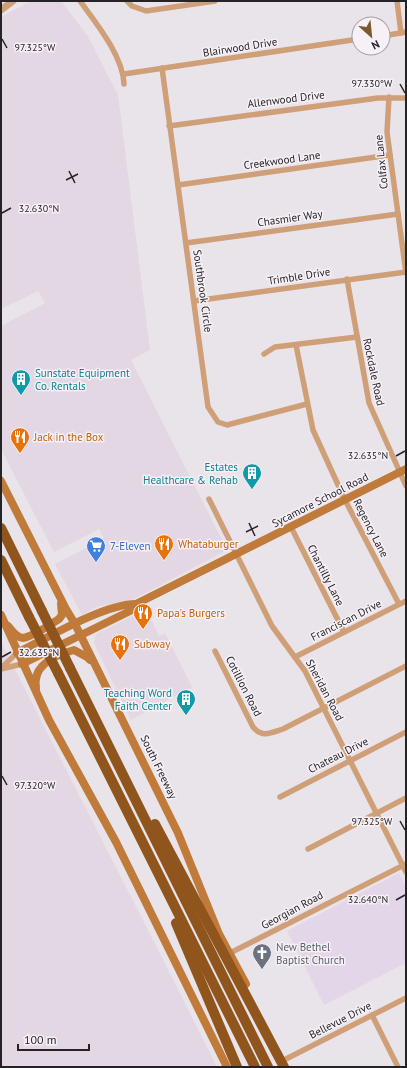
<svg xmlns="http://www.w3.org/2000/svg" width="407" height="1068" font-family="'PT Sans',sans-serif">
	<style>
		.built { fill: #e2d7e3 }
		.education { fill: #e4d6e9 }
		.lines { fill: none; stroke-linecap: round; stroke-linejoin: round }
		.minor { stroke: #cf9f78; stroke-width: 5.5 }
		.tertiary { stroke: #cf9f78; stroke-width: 7 }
		.secondary { stroke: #c07a3a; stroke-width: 8 }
		.motorway { stroke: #90551d; stroke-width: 10 }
		.motorway-bridge { stroke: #90551d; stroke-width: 10 }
		.ticks { fill: none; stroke: #252325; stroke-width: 1.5 }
		.labels { text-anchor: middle; stroke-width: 3; stroke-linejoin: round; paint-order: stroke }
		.street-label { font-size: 11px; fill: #252325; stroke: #f7f1f7 }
		.culture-label { font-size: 11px; fill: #0d838f; stroke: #f7f1f7; text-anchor: end }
		.food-label { font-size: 11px; fill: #c56008; stroke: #f7f1f7; text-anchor: start }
		.shop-label { font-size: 11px; fill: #366cbe; stroke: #f7f1f7; text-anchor: start }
		.worship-label { font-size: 11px; fill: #5b616d; stroke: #f7f1f7; text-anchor: start }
		.ticks-label { font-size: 10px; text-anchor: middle; fill: #252325; stroke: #f7f1f7; stroke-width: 3; stroke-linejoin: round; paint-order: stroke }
	</style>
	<rect width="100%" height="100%" fill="#e9e4ea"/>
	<g class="built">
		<path d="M31,1H61L87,35L118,95L150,350L131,360L227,550L134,599L96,607L82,615L55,564L104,539L99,529L54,552L1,449V326L45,303L38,291L1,309V17Z"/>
		<path d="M143,611L148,612L159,636L165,633L192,687L131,720L94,643L96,634Z"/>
		<path d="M1,642L157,948L217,1067H1Z"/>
	</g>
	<path class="education" d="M399,873L406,887V963L324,1005L287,931Z"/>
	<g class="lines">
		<g class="minor">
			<path d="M80,1C96,23 123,56 124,84"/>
			<path d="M127,1L132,6L146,11L215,1"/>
			<path d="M397,1L401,33"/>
			<path d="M383,36L406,32"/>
			<path d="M162,68L208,407L218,422L227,425L307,404"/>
			<path d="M124,74L359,39"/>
			<path d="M389,97L387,132L406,273"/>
			<path d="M169,126L378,98H406"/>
			<path d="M178,185L390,155"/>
			<path d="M186,243L398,214"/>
			<path d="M347,279L369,403L406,486"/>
			<path d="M194,301L406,272"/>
			<path d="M296,345L313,430L345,500L399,604"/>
			<path d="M264,354L275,347L357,337"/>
			<path d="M209,499L272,626L305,671L406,872"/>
			<path d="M291,527L344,632"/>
			<path d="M215,651L253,727C262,738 271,733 283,729L406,666"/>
			<path d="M295,657L406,601"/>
			<path d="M1,668L17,653"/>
			<path d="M1,669L22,664"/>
			<path d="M280,797L406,732"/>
			<path d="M308,849L406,798"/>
			<path d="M230,953L406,864"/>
			<path d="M372,1015L398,1067"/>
			<path d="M284,1060L406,998"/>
		</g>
		<path class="tertiary" d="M1,10L13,1"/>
		<g class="secondary">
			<path d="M1,481L66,609L75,624L178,833L219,934L246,984"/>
			<path d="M1,615L49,720L116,842L227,1067"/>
			<path d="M8,626C11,630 17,638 23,638C31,637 52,624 59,619L62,615L61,604"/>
			<path d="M17,653C47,638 104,604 136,604"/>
			<path d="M22,664L130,611L136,604L406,469"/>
			<path d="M36,688C32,665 55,655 74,650L87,657L90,660"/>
		</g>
		<g class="motorway">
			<path d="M1,528L42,611"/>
			<path d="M1,560L29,617"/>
			<path d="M70,668L268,1067"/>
			<path d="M58,673L255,1067"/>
			<path d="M155,824L284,1067"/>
			<path d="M176,923L237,1067"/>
		</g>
		<g class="motorway-bridge">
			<path d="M42,611L70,668"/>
			<path d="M29,617L58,673"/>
		</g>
	</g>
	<path class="ticks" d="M2,39L7,48M400,84L405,93M69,171L75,183M66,180L78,174M2,213L11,208M396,456L405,451M249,523L255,536M246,532L258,526M2,657L11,652M2,776L7,785M400,821L405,830M396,900L405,895"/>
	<defs>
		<symbol id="building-pin" viewBox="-11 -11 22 30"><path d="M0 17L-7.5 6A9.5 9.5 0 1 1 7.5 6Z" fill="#0f9aa8" stroke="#f7f1f7"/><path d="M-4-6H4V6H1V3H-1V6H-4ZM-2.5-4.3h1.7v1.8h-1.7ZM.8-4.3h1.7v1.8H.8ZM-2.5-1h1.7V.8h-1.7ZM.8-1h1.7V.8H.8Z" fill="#fff"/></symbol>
		<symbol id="restaurant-pin" viewBox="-11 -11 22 30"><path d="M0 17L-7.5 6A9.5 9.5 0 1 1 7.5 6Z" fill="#e8710a" stroke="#f7f1f7"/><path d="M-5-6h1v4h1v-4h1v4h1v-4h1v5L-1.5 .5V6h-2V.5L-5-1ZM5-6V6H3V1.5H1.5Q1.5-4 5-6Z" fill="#fff"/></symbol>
		<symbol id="supermarket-pin" viewBox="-11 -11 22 30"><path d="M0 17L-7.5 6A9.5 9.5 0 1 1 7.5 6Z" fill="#3f7fe0" stroke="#f7f1f7"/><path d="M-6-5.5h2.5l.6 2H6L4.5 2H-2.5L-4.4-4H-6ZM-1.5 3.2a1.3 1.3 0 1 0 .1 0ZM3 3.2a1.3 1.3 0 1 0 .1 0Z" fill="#fff"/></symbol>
		<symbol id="church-pin" viewBox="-11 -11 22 30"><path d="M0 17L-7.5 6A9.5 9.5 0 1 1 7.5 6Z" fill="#6b7280" stroke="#f7f1f7"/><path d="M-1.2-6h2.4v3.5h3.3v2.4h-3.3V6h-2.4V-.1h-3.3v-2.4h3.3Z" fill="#fff"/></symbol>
	</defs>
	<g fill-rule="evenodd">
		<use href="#building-pin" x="10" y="368" width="22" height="30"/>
		<use href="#restaurant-pin" x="9" y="426" width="22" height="30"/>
		<use href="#building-pin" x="241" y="462" width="22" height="30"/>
		<use href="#restaurant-pin" x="153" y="533" width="22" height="30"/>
		<use href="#supermarket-pin" x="85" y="535" width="22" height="30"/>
		<use href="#restaurant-pin" x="132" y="602" width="22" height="30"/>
		<use href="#restaurant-pin" x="109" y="633" width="22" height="30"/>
		<use href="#building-pin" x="175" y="688" width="22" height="30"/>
		<use href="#church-pin" x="251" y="942" width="22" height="30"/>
	</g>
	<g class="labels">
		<g class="street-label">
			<text transform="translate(240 47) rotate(-9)" y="4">Blairwood Drive</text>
			<text transform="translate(286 99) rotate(-7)" y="4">Allenwood Drive</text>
			<text transform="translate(282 160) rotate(-8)" y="4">Creekwood Lane</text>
			<text transform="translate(381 162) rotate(-96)" y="4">Colfax Lane</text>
			<text transform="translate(290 218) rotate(-8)" y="4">Chasmier Way</text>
			<text transform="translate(299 276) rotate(-9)" y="4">Trimble Drive</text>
			<text transform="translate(203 291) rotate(82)" y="4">Southbrook Circle</text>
			<text transform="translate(374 372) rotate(78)" y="4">Rockdale Road</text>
			<text transform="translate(320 500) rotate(-27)" y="4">Sycamore School Road</text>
			<text transform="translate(371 528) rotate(63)" y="4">Regency Lane</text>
			<text transform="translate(326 575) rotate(63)" y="4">Chantilly Lane</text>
			<text transform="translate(346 620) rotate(-27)" y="4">Franciscan Drive</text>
			<text transform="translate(244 686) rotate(63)" y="4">Cotillion Road</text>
			<text transform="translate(325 690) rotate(62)" y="4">Sheridan Road</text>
			<text transform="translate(338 755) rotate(-27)" y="4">Chateau Drive</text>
			<text transform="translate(159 767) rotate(64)" y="4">South Freeway</text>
			<text transform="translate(292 910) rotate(-28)" y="4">Georgian Road</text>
			<text transform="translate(340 1020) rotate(-27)" y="4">Bellevue Drive</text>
		</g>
		<g class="culture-label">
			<text x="35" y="377" text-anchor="start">Sunstate Equipment<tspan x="35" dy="13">Co. Rentals</tspan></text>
			<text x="238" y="471">Estates<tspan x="238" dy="13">Healthcare &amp; Rehab</tspan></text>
			<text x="172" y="697">Teaching Word<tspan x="172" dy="13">Faith Center</tspan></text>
		</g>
		<g class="food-label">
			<text x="34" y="441">Jack in the Box</text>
			<text x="178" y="548">Whataburger</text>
			<text x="157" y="617">Papa's Burgers</text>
			<text x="134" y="648">Subway</text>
		</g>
		<g class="shop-label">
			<text x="110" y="550">7-Eleven</text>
		</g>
		<g class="worship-label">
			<text x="276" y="951">New Bethel<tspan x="276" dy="13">Baptist Church</tspan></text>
		</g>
	</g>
	<g class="ticks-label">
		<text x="35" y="51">97.325°W</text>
		<text x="372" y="87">97.330°W</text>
		<text x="39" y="212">32.630°N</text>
		<text x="368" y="459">32.635°N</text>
		<text x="39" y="656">32.635°N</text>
		<text x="35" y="789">97.320°W</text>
		<text x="372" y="825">97.325°W</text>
		<text x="368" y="903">32.640°N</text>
	</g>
	<rect width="407" height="1068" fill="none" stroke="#252325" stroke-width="4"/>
	<g transform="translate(371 36) rotate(153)"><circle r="19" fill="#f7f1f7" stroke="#a39fa3"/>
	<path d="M0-3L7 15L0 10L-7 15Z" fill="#7a5b30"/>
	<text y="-6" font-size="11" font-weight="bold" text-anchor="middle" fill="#252325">N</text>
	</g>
	<path d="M18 1044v6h71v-6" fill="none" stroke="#252325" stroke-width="2"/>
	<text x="24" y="1044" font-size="12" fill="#252325" stroke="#f7f1f7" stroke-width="3" paint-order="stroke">100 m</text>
</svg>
